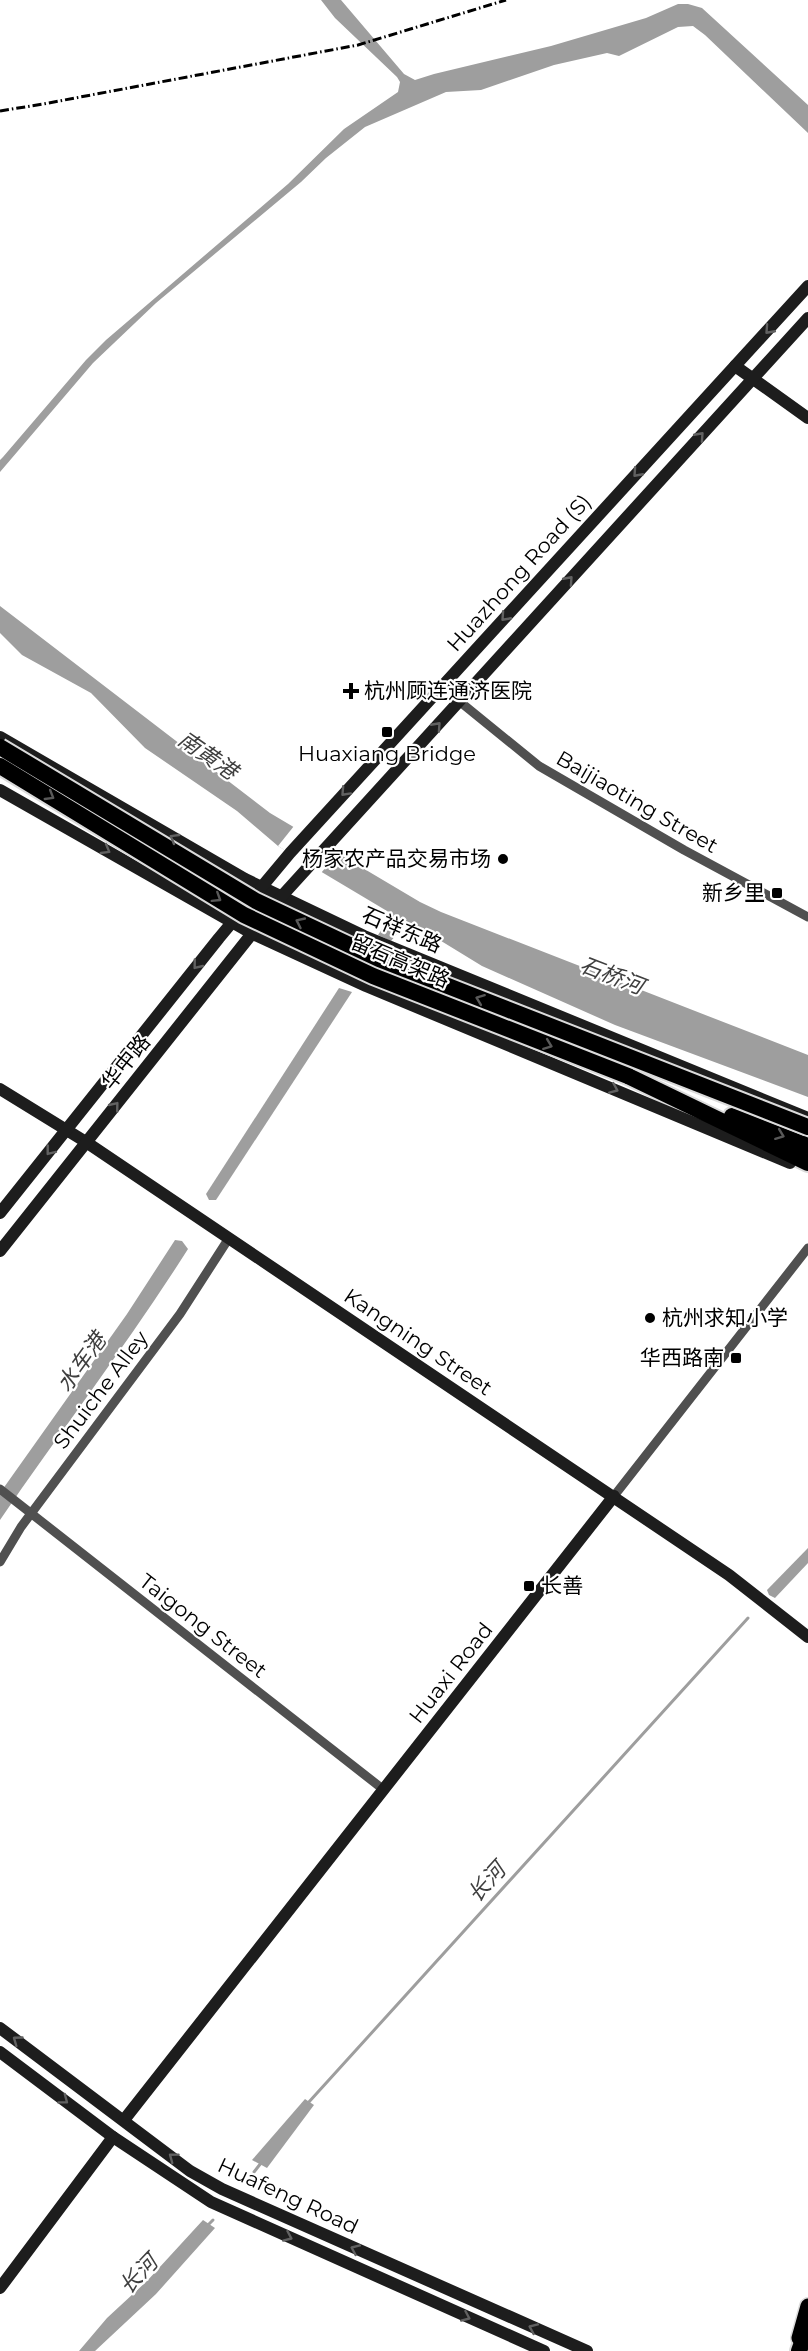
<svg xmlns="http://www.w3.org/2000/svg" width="808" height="2351" font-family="Montserrat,'Noto Sans SC',sans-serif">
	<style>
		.water { fill: #9e9e9e }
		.pier { fill: #fff }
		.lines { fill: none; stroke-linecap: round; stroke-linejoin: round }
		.stream { stroke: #9e9e9e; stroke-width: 3 }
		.primary-casing { stroke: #dbdbdb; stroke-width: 18 }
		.highway-casing { stroke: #dbdbdb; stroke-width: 20 }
		.street { stroke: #505050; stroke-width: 9 }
		.secondary { stroke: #1d1d1d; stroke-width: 12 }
		.primary { stroke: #000; stroke-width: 15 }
		.highway { stroke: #000; stroke-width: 16 }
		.rail { stroke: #000; stroke-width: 3; stroke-dasharray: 9 3 1.5 3; stroke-linecap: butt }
		.highway-bridge-casing { stroke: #dbdbdb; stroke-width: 20; stroke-linecap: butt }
		.highway-bridge { stroke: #000; stroke-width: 16 }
		.oneway { stroke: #616161 }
		.oneway2 { stroke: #595959 }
		.poi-dot { fill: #000; stroke: #fff; stroke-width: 2 }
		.labels { text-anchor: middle; stroke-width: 4.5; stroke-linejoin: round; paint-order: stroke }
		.street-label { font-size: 21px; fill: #000; stroke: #fff }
		.poi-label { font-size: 21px; fill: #000; stroke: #fff; text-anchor: start }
		.water-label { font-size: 22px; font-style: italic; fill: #3f3f3f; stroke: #fff }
	</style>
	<rect width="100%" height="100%" fill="#fff"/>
	<g class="water">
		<path d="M321,0H341L404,74L415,80L434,74L551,46L646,18L678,4H688L702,8L808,105V133L705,35L693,26L678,27L619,56L607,53L554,65L481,90L446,92L365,127L326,158L301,182L156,303L93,363L0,472V460L3,457L86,360L106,340L288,184L344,129L398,92L400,82L397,77L335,18Z"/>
		<path d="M0,606L270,813L420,902L441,912L808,1055V1097L615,1025L482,966L415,925L405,924L391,941L378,935L392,914L278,846L237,811L145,748L91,693L22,655L0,633Z"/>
		<path d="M339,988L352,992L216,1200H209L206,1194Z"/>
		<path d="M175,1240L182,1241L188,1249C129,1342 62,1429 0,1520V1493L127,1314Z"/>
		<path d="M808,1548V1563L775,1598L769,1595L767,1590Z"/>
		<path d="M305,2099L314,2105L267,2168L252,2160Z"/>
		<path d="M203,2220L215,2228L156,2294L95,2351H79L107,2318L147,2281Z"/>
	</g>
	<path class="pier" d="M294,826L338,853L321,873L278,846Z"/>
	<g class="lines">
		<g class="stream">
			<path d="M308,2103L748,1618"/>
			<path d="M254,2172L261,2163"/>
			<path d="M206,2227L213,2220"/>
		</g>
		<defs>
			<path id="primary" d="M799,2338L808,2306"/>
			<g id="highway">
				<path d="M628,1076L808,1163"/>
				<path d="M732,1116L808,1146"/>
				<path d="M799,2351L808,2326"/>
			</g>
		</defs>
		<use href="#primary" class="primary-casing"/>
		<use href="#highway" class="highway-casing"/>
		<g class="street">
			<path d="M459,701L539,766L684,850L808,917"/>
			<path d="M0,1489L384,1790"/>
			<path d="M614,1496L808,1248"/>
			<path d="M0,1562L21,1527L180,1314L229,1238"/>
		</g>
		<g class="secondary">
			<path d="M735,366L808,418"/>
			<path d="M0,737L245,879L364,936L808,1118"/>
			<path d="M0,790L253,934L366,986L790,1163"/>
			<path d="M0,1089L86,1142L729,1575L808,1637"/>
			<path d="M0,1213L219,938L290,853L808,286"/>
			<path d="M0,1251L281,897L808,318"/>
			<path d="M0,2028L190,2171L222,2189L587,2351"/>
			<path d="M0,2052L113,2137L211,2202L544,2351"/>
			<path d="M124,2120L614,1496"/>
			<path d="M0,2288L113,2137"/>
		</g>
		<use href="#primary" class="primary"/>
		<use href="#highway" class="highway"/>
		<path class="rail" d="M0,111L43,104L358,45L506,0"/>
		<defs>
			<g id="highway-bridge">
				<path d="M0,747L256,901L379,959L808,1127"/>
				<path d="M0,766L244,915L373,976L628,1076"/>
			</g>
		</defs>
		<use href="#highway-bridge" class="highway-bridge-casing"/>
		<use href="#highway-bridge" class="highway-bridge"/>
	</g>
	<defs><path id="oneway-chevron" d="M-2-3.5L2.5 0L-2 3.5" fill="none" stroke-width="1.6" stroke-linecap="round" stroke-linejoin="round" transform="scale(1.5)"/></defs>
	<g class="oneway">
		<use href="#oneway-chevron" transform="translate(769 330) rotate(132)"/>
		<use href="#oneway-chevron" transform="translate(700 436) rotate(-48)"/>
		<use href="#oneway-chevron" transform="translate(637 473) rotate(132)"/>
		<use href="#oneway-chevron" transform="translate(569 580) rotate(-48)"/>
		<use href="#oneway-chevron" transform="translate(505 617) rotate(132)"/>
		<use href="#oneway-chevron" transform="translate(437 726) rotate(-48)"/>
		<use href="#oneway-chevron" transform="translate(345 792) rotate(133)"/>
		<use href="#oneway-chevron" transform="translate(174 838) rotate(-150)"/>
		<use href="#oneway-chevron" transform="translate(106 850) rotate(30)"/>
		<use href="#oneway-chevron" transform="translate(197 965) rotate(129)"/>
		<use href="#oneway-chevron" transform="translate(614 1089) rotate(23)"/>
		<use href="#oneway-chevron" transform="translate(115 1106) rotate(-51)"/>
		<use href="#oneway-chevron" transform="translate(50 1151) rotate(128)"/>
		<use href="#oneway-chevron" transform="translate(17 2040) rotate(-144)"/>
		<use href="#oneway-chevron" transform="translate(64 2100) rotate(37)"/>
		<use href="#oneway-chevron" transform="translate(173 2157) rotate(-143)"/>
		<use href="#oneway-chevron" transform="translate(288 2237) rotate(24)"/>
		<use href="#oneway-chevron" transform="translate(355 2249) rotate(-156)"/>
		<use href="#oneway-chevron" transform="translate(466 2317) rotate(24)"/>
		<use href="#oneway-chevron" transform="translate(533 2328) rotate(-156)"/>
	</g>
	<g class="oneway2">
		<use href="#oneway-chevron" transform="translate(50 796) rotate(31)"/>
		<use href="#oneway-chevron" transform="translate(217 898) rotate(32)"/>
		<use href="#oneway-chevron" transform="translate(300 922) rotate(-155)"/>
		<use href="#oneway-chevron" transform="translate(480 999) rotate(-159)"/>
		<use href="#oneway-chevron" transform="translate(548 1045) rotate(21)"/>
		<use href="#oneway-chevron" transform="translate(780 1135) rotate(21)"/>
	</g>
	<g class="poi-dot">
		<path d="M348 682h6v6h6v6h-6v6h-6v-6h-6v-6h6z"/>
		<rect x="381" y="726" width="12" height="12" rx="3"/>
		<circle cx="503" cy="859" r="6"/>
		<rect x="771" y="887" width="12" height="12" rx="3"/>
		<circle cx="650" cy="1318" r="6"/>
		<rect x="730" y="1352" width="12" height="12" rx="3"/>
		<rect x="523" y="1580" width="12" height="12" rx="3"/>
	</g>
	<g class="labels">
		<g class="street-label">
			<text transform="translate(519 573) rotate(-48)" y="7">Huazhong Road (S)</text>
			<text transform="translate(637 802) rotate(30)" y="7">Baijiaoting Street</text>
			<text transform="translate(402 930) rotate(23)" y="7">石祥东路</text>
			<text transform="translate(400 961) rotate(23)" y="7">留石高架路</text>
			<text transform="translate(126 1062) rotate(-51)" y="7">华中路</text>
			<text transform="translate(418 1342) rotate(34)" y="7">Kangning Street</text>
			<text transform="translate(101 1390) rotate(-53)" y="7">Shuiche Alley</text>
			<text transform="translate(203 1626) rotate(38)" y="7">Taigong Street</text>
			<text transform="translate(451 1673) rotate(-52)" y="7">Huaxi Road</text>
			<text transform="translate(288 2196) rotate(25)" y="7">Huafeng Road</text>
		</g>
		<g class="poi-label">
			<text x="364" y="698">杭州顾连通济医院</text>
			<text x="387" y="761" text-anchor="middle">Huaxiang Bridge</text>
			<text x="491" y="866" text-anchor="end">杨家农产品交易市场</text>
			<text x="765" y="900" text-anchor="end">新乡里</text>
			<text x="662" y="1325">杭州求知小学</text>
			<text x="724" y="1365" text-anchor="end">华西路南</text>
			<text x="541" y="1593">长善</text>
		</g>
		<g class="water-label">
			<text transform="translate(208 755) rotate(35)" y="8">南黄港</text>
			<text transform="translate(612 975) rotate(21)" y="8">石桥河</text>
			<text transform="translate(81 1362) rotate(-54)" y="8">水车港</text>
			<text transform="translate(486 1882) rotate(-48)" y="8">长河</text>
			<text transform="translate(138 2274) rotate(-46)" y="8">长河</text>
		</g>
	</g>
</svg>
